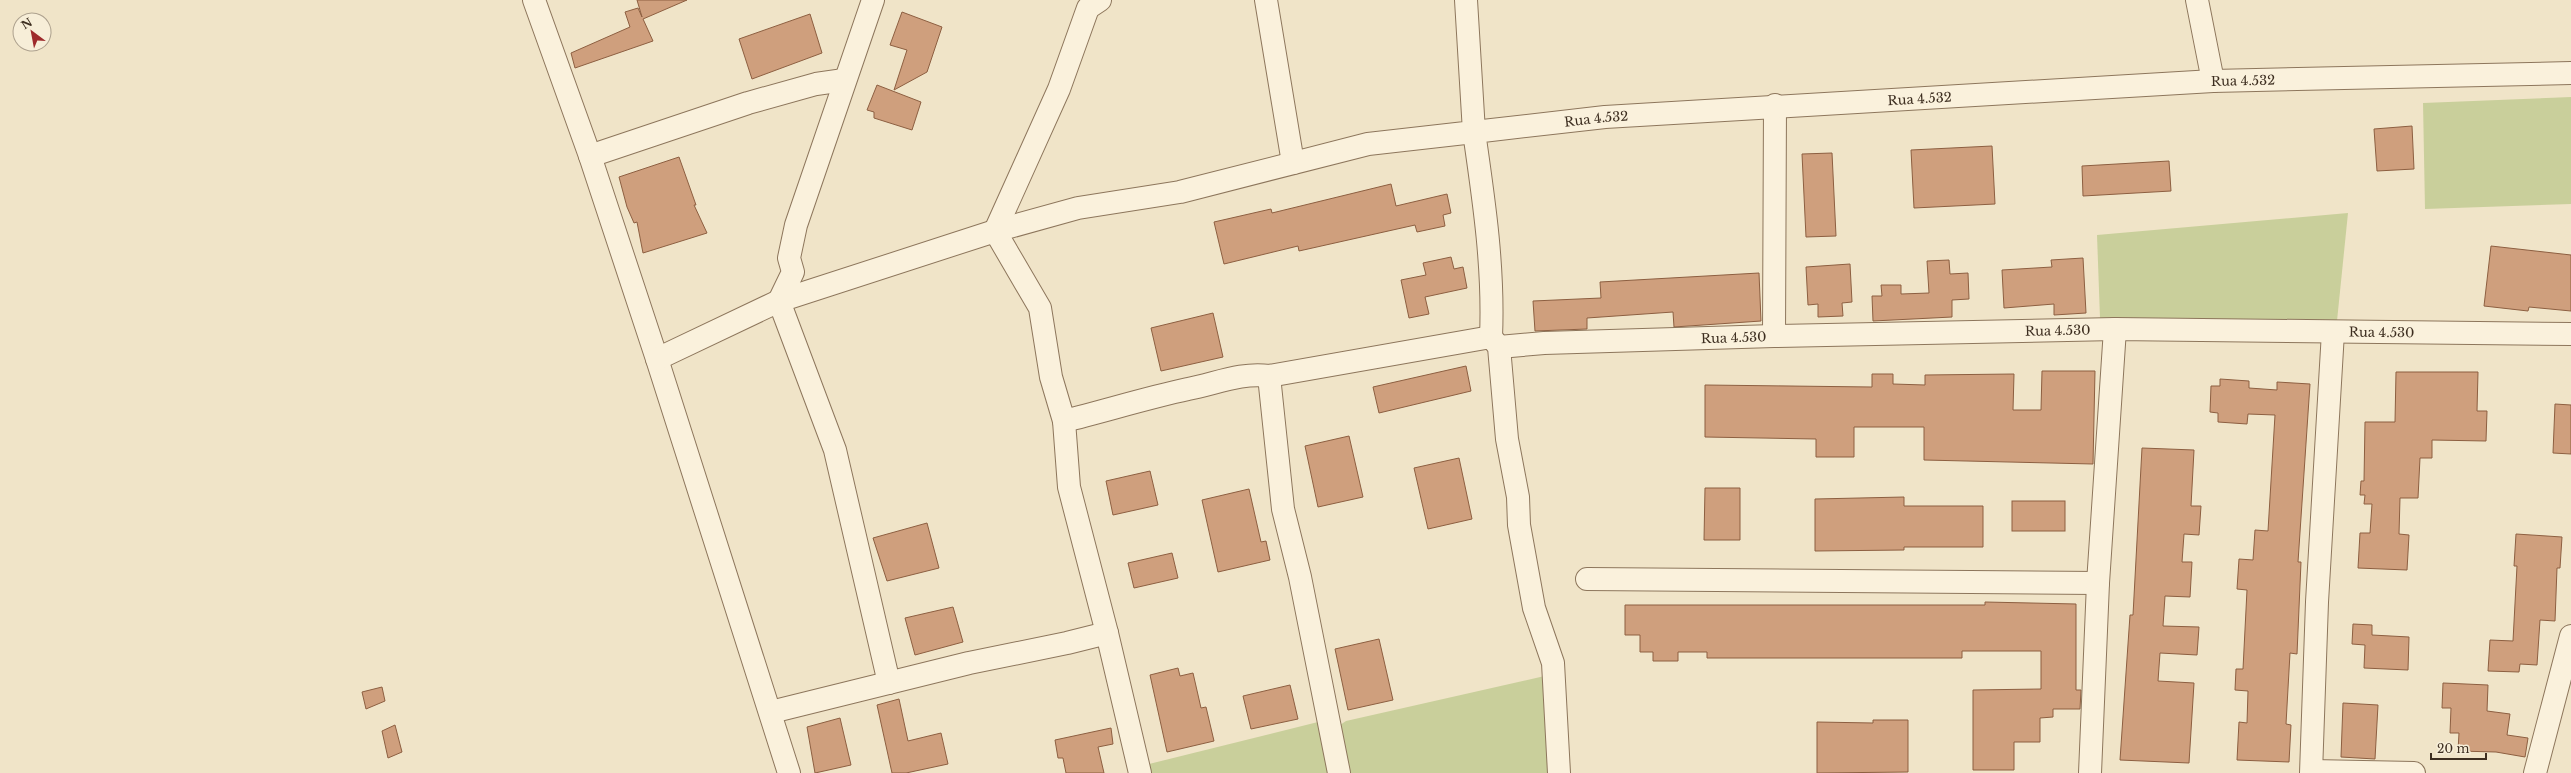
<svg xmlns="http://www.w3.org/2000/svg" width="2571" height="773" font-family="'Libre Baskerville',serif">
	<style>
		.green { fill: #c9cf9b }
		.building { fill: #cf9f7d; stroke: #8d5f41 }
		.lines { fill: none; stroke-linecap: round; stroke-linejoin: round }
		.minor-casing { stroke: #8d765c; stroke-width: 24 }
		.minor { stroke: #faf1dc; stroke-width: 22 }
		.labels { text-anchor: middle; stroke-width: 3; stroke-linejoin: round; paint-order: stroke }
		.street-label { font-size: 13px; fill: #3d2e20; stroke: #f7eed8 }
	</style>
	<rect width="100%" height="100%" fill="#f0e4c8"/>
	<g class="green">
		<path d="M2571,97V204L2425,209L2423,103Z"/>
		<path d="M2348,213L2337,321L2100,318L2097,235Z"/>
		<path d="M1549,675L1554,773H1347L1340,725L1346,721Z"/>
		<path d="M1318,722L1330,773H1152L1149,764Z"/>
	</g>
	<g class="building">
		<path d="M637,0H687L643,19L653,41L575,68L571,53L630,27L625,12L638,8L642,17Z"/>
		<path d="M902,12L942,27L927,72L894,90L907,50L890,45Z"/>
		<path d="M810,14L822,53L752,79L739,39Z"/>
		<path d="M877,85L921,102L912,130L874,118V112L867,110Z"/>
		<path d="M2412,126L2414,169L2377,171L2374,129Z"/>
		<path d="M1992,146L1995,204L1914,208L1911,150Z"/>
		<path d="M1832,153L1836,236L1806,237L1802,154Z"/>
		<path d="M679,157L696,205H694L707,233L643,253L637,222L634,223L627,207L619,177Z"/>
		<path d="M2169,161L2171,191L2083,196L2082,166Z"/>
		<path d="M1391,184L1396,206L1447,194L1451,213L1443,215L1445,226L1417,232L1415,225L1299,251L1298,246L1224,264L1214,222L1271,209L1272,213Z"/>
		<path d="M2491,246L2571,255V311L2529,307L2528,311L2484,306Z"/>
		<path d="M1451,257L1454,269L1463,267L1467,288L1425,297L1429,314L1409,318L1401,280L1426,275L1423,263Z"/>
		<path d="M2083,258L2086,313L2054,315V304L2004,308L2002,270L2052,267L2051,260Z"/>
		<path d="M1949,260L1950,274L1968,273L1969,299L1952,300V317L1873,321L1872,296H1882L1881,285H1901V294L1929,293L1927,261Z"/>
		<path d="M1850,264L1852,302L1842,303L1843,316L1818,317V304L1808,305L1806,267Z"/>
		<path d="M1759,273L1761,321L1674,327L1673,312L1587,318V329L1535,331L1533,301L1601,298L1600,282Z"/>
		<path d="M1213,313L1223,357L1161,371L1151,328Z"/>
		<path d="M1466,366L1471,391L1379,413L1373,387Z"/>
		<path d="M2042,371H2095L2093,464L1924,460V427H1854V457H1816V439L1705,437V385L1872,387V374H1893V384L1925,385V375L2014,374L2013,410H2041Z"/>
		<path d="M2396,372H2478L2477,411H2487L2486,441L2432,440V458H2420L2418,498H2400L2399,534L2409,535L2407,570L2358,568L2360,533H2370L2372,504H2364L2365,495H2360L2361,481H2364L2365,422H2395Z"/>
		<path d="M2220,379L2249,381V388L2277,390V382L2310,384L2298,562H2301L2297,654L2290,653L2286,724L2291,725L2289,762L2237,760L2239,722L2247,723L2248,691L2235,690L2236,669H2243L2247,590L2237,589L2239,559L2253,560L2255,530L2268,531L2275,415L2248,414L2247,424L2218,422V413L2210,412L2211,386H2220Z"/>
		<path d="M2555,404L2571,405V454L2553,453Z"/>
		<path d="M1349,436L1363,497L1318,507L1305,446Z"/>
		<path d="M2142,448L2194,450L2191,506H2201L2199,535L2184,534L2182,562H2192L2190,597L2165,596L2163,626L2199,627L2197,655L2160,653L2158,681L2194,683L2189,763L2120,760L2130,615H2133Z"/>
		<path d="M1459,458L1472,519L1428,529L1414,468Z"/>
		<path d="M1150,471L1158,505L1113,515L1106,481Z"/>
		<path d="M1705,488H1740V540H1704Z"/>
		<path d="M1249,489L1261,542L1266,541L1270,560L1218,572L1202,500Z"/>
		<path d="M1904,497V506H1983V547H1904V550L1815,551V499Z"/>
		<rect x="2012" y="501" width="53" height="30"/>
		<path d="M927,523L939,568L887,581L873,538Z"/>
		<path d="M2516,534L2562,537L2560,568H2557L2555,621L2540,620L2537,665L2520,664L2519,672L2488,671L2490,640L2513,641L2517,566H2514Z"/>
		<path d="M1172,553L1178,578L1134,588L1128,563Z"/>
		<path d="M1985,602L2076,604V690H2081L2080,709H2053V717L2040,718V742H2014V770H1973V690L2041,689V651H1962V658H1707V652H1678V661H1653V652H1640V635H1625V605H1985Z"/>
		<path d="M953,607L963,642L915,655L905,618Z"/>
		<path d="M2353,624L2372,625V635L2409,637L2408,670L2364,668L2365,645L2352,644Z"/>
		<path d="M1379,639L1393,700L1348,710L1335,649Z"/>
		<path d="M1178,668L1180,676L1193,673L1201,708L1206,707L1214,741L1167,752L1150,675Z"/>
		<path d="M2443,683L2488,685L2487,711L2510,714L2507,735L2528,738L2525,757L2496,752L2458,751L2459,733H2450L2451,708H2442Z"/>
		<path d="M1290,685L1298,719L1251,729L1243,696Z"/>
		<path d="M382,687L385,701L366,709L362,692Z"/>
		<path d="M899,699L908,741L941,733L948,764L906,773H892L877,705Z"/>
		<path d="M2343,703L2378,705L2375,759L2341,757Z"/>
		<path d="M840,718L851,765L815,773L807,727Z"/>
		<path d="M1873,720H1908V772L1817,773V722L1873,723Z"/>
		<path d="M395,725L402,752L388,758L382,731Z"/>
		<path d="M1111,728L1113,744L1098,747L1104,773H1066L1063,758H1058L1055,740Z"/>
	</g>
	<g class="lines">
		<defs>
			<g id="minor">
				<path d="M534,0L590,156L657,359L789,773"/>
				<path d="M873,0L796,225L789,258L793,272L779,301L835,450L889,683"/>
				<path d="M1100,0L1088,8L1059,89L995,231L1040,308L1051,377L1064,421C1105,411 1146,398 1188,389C1215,384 1241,372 1269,376L1491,337L1499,347L1507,439L1518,497L1519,525L1534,608L1553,663L1559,773"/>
				<path d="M1266,0L1293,163"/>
				<path d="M2197,0L2213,81"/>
				<path d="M590,156L748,103L816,84L844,80"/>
				<path d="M1774,336L1775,105"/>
				<path id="s1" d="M1491,337C1494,268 1484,201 1474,132L1605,117L2213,81L2571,73"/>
				<path id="s2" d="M1499,347L1544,343L1774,336L2115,329L2571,334"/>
				<path d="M657,359L779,301L995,231L1078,208L1180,192L1368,144L1474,132L1466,0"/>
				<path d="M1269,376L1283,509L1300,577L1339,773"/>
				<path d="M1587,579L2098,583"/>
				<path d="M1107,633L1140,773"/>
				<path d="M771,712L969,663L1067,643L1107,633L1069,487L1064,421"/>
				<path d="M2312,771L2414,773"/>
				<path d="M2090,773L2098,583L2115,329"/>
				<path d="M2311,773L2317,602L2333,332"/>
				<path d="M2535,773L2571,636"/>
			</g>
		</defs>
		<use href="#minor" class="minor-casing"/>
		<use href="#minor" class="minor"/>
	</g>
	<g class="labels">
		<g class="street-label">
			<text dy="5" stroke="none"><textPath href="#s1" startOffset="977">Rua 4.532</textPath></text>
			<text dy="5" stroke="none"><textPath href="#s1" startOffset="653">Rua 4.532</textPath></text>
			<text dy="5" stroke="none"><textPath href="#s1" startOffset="329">Rua 4.532</textPath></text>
			<text dy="5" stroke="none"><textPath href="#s2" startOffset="559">Rua 4.530</textPath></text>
			<text dy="5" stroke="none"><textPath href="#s2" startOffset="883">Rua 4.530</textPath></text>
			<text dy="5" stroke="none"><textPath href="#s2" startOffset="235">Rua 4.530</textPath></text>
		</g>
	</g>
	<g transform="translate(32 32) rotate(328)"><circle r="19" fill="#f7eed8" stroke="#ada18e"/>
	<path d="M0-3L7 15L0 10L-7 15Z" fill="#9e2a2b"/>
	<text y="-6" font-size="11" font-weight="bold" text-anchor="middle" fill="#3d2e20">N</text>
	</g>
	<path d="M2431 753v6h55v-6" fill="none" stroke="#3d2e20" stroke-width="2"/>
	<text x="2437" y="753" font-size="12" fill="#3d2e20" stroke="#f7eed8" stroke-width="3" paint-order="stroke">20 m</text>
</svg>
